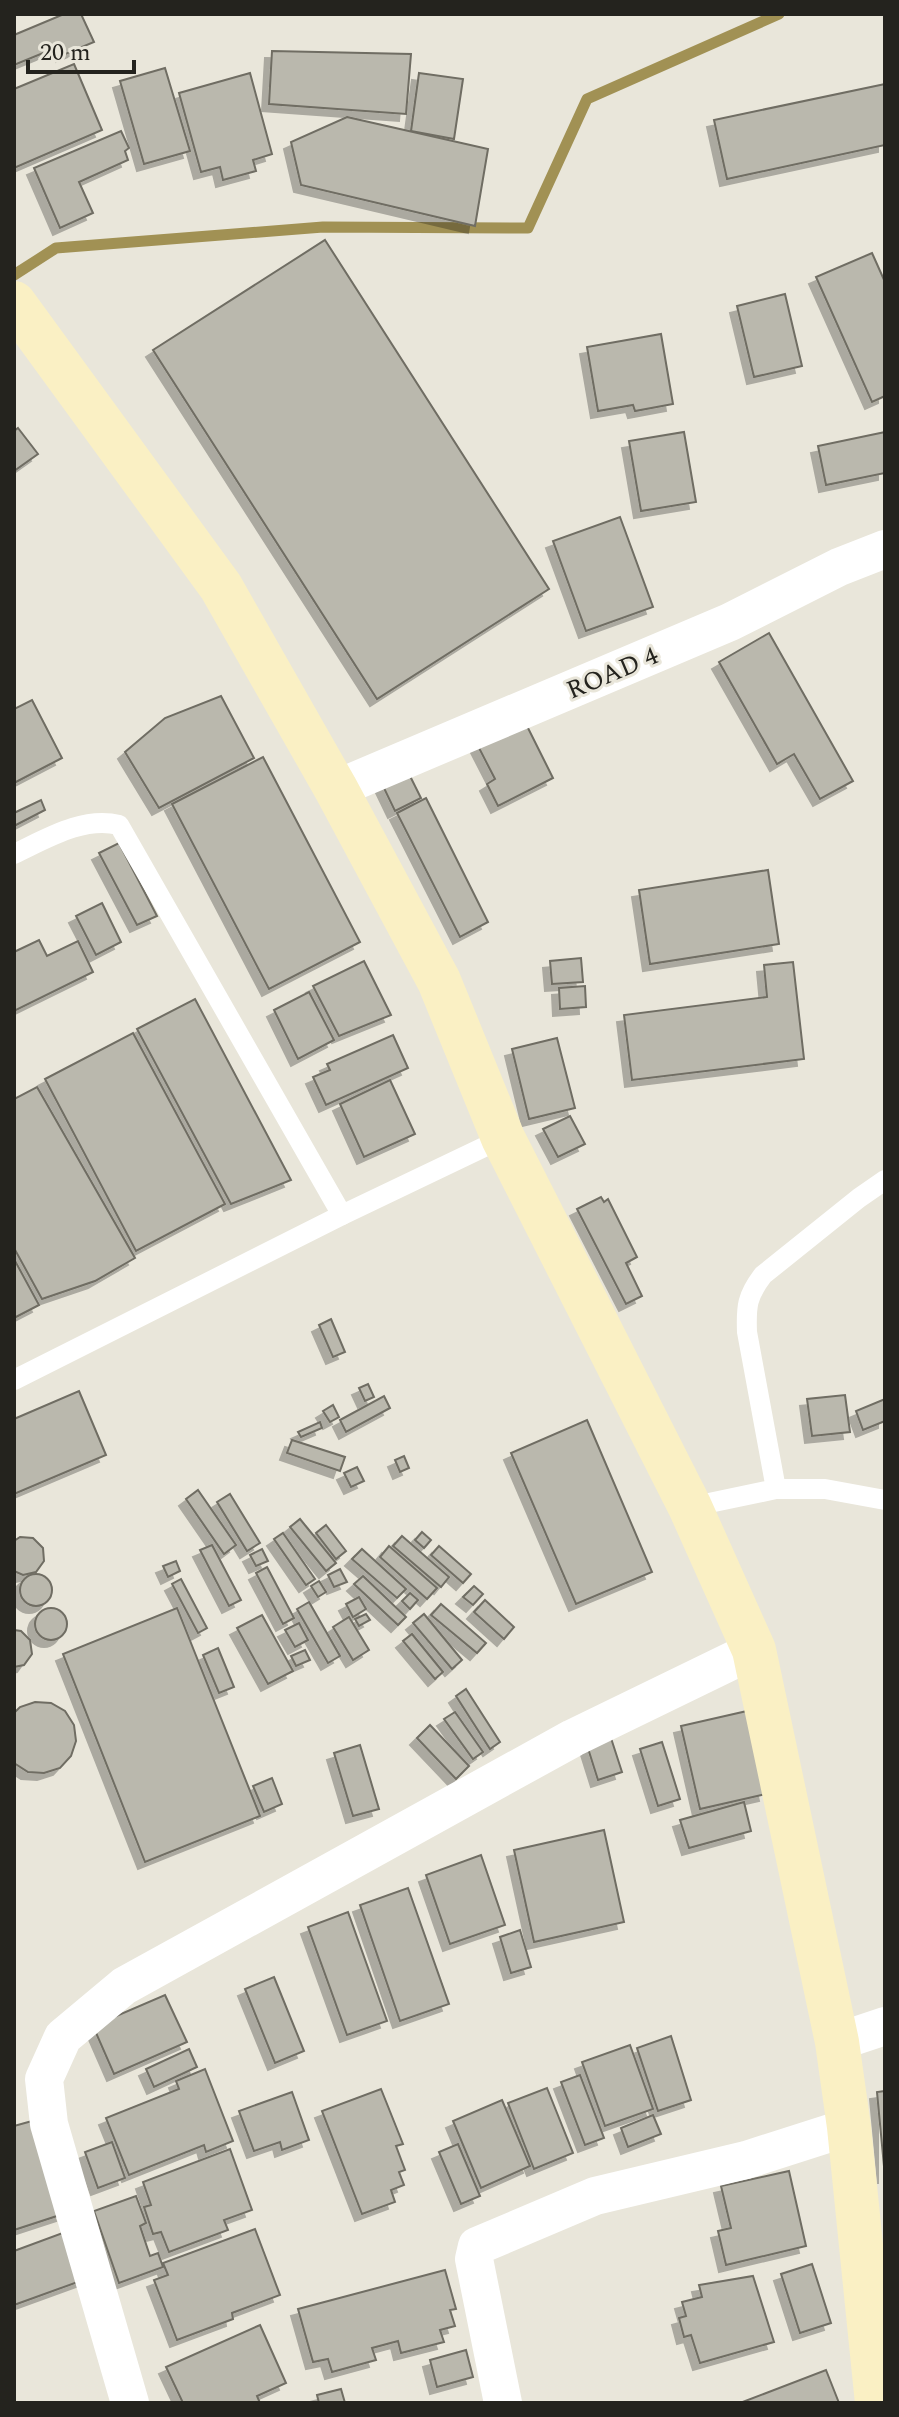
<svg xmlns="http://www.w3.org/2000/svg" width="899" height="2417" font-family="Spectral,serif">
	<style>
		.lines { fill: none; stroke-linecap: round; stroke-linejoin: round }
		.stream { stroke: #a19154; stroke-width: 11 }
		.building { fill: #bab8ad; stroke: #6f6d63; stroke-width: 2; filter: url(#shadow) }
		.lane { stroke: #fff; stroke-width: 20 }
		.street { stroke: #fff; stroke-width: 38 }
		.secondary { stroke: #faf0c4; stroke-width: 44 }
		.labels { text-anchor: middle; stroke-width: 6; stroke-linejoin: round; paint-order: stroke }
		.street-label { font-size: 26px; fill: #24231e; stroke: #e9e6da }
	</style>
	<defs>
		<filter id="shadow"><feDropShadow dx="-7" dy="7" stdDeviation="0" flood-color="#0004"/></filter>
	</defs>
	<rect width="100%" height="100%" fill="#e9e6da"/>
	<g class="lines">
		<path class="stream" d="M14,275L56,248L323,227L528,228L587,99L779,14"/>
	</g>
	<g class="building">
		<path d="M64,14H81L94,42L63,55L60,46L14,65V35Z"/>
		<path d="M272,51L411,54L406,114L269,104Z"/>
		<path d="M74,64L102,130L14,168V89Z"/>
		<path d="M165,68L190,151L144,164L120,81Z"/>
		<path d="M250,73L272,154L253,160L256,171L223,180L220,167L201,172L179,93Z"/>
		<path d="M419,73L463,79L454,139L411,131Z"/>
		<path d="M885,84V145L727,179L714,120Z"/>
		<path d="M347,117L488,149L475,226L301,185L291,142Z"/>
		<path d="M121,131L129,148L125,151L128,160L79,182L93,213L60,228L34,168Z"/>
		<path d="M325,240L549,589L377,699L153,350Z"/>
		<path d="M872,253L885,282V396L872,402L816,277Z"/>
		<path d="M785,294L802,366L754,377L737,306Z"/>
		<path d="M661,334L673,404L635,411L633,405L598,411L587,347Z"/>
		<path d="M18,428L38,454L14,471V431Z"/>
		<path d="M684,432L696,502L641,511L629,441Z"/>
		<path d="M885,432V473L826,485L818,446Z"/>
		<path d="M620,517L653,607L586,631L553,541Z"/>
		<path d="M769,633L853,781L820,799L794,754L777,764L719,662Z"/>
		<path d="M221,696L254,758L159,808L125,752L165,718Z"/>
		<path d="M32,700L62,758L14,783V709Z"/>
		<path d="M525,722L553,778L498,806L487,784L495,779L478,746Z"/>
		<path d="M263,757L360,942L269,989L172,804Z"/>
		<path d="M409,774L421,798L395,811L383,786Z"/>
		<path d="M426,798L488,922L460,937L397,813Z"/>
		<path d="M41,800L45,810L14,826V813Z"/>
		<path d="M119,843L157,916L137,925L99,853Z"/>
		<path d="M768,870L779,944L650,964L639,890Z"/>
		<path d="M102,903L121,942L96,955L76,916Z"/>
		<path d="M39,940L47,956L78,941L93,972L14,1011V952Z"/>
		<path d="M581,958L583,982L552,984L550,961Z"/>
		<path d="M364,961L391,1015L339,1036L313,986Z"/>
		<path d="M793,962L804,1059L632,1080L624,1015L767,997L764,965Z"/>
		<path d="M585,986L586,1007L560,1009L559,988Z"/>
		<path d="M309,992L334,1040L298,1059L274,1010Z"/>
		<path d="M195,999L291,1180L231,1204L137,1029Z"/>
		<path d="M133,1033L225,1204L136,1251L45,1079Z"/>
		<path d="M393,1035L408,1068L326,1105L313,1077L330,1070L327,1064Z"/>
		<path d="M557,1038L575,1108L529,1119L512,1049Z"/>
		<path d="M390,1080L415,1134L364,1157L340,1104Z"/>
		<path d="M37,1087L135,1258L95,1281L42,1299L14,1248V1099Z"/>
		<path d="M570,1116L585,1144L558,1157L543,1129Z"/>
		<path d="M601,1197L604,1202L608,1199L637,1257L626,1263L642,1296L626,1304L577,1209Z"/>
		<path d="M14,1259L39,1305L14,1318Z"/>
		<path d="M331,1319L345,1352L333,1357L319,1325Z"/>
		<path d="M368,1384L374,1397L365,1401L359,1388Z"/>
		<path d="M79,1391L106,1455L14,1494V1419Z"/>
		<path d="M845,1395L850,1432L812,1436L807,1399Z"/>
		<path d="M384,1396L390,1408L346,1432L340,1420Z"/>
		<path d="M885,1399V1421L863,1430L856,1411Z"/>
		<path d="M333,1405L339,1417L330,1422L323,1411Z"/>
		<path d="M587,1420L652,1572L576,1604L511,1453Z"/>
		<path d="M320,1422L322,1428L301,1437L298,1432Z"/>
		<path d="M292,1440L345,1457L340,1471L287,1453Z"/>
		<path d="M404,1456L409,1468L400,1472L395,1460Z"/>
		<path d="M357,1467L364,1481L351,1487L344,1473Z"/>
		<path d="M198,1490L236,1545L224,1554L186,1499Z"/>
		<path d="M230,1494L260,1543L247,1551L217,1502Z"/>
		<path d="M300,1519L336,1563L326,1571L290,1527Z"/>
		<path d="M326,1525L346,1551L336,1559L316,1533Z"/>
		<path d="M422,1532L431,1540L424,1548L415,1540Z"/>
		<path d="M283,1533L315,1579L306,1585L274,1539Z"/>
		<path d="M402,1536L449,1577L441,1587L393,1546Z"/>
		<path d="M20,1537L33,1538L43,1548L44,1561L36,1572L23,1575L14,1571V1541Z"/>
		<path d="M212,1545L241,1600L229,1606L200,1550Z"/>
		<path d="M389,1546L437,1588L427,1599L380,1557Z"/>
		<path d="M439,1546L471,1574L463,1583L431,1555Z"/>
		<path d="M262,1549L268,1561L256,1566L250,1555Z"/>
		<path d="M362,1549L406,1589L397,1598L352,1559Z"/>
		<path d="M176,1561L180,1571L168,1577L163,1566Z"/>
		<path d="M267,1567L294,1618L283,1624L256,1573Z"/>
		<path d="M340,1569L347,1582L334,1587L328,1575Z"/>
		<circle cx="36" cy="1590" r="16"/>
		<path d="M363,1576L406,1617L398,1625L354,1584Z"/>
		<path d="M181,1579L207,1628L198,1633L172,1584Z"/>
		<path d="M319,1581L326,1592L318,1597L311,1586Z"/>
		<path d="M474,1586L483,1594L473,1605L463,1597Z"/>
		<path d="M410,1593L418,1600L410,1609L402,1601Z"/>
		<path d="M359,1597L366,1609L353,1617L346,1604Z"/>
		<path d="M485,1600L514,1627L504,1639L474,1612Z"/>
		<path d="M309,1602L340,1656L328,1663L297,1609Z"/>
		<path d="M441,1604L486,1643L477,1653L431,1615Z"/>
		<path d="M177,1608L260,1816L145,1862L63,1654Z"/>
		<circle cx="51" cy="1624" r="16"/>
		<path d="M366,1614L370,1620L359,1626L355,1619Z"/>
		<path d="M424,1614L462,1660L452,1669L413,1623Z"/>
		<path d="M262,1615L293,1671L268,1684L237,1628Z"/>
		<path d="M349,1617L369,1650L353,1660L333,1627Z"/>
		<path d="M299,1623L308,1640L295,1647L285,1630Z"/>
		<path d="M14,1630L21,1631L30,1640L32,1654L24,1665L14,1667Z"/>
		<path d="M412,1634L443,1672L435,1679L403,1641Z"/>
		<path d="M218,1648L234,1687L219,1693L203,1655Z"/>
		<path d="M305,1650L310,1660L296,1666L291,1656Z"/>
		<path d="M466,1689L500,1742L490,1749L456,1696Z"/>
		<path d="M35,1702L51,1703L65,1711L74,1725L76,1741L71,1756L60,1768L44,1773L28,1772L14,1763V1713L20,1707Z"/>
		<path d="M747,1711L766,1794L700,1809L681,1726Z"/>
		<path d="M455,1712L483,1752L473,1759L444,1719Z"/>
		<path d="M430,1725L469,1766L456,1779L417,1738Z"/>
		<path d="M610,1735L622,1772L598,1780L586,1742Z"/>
		<path d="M662,1742L680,1799L658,1806L640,1749Z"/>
		<path d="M360,1745L379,1809L353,1816L334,1753Z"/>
		<path d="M272,1778L282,1804L264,1812L253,1786Z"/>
		<path d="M744,1802L751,1831L689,1848L680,1820Z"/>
		<path d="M604,1830L624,1922L534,1942L514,1850Z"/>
		<path d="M481,1855L505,1925L450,1944L426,1875Z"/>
		<path d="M408,1888L449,2004L400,2021L360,1905Z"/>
		<path d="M348,1912L387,2021L347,2035L308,1927Z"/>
		<path d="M520,1930L531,1967L511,1973L500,1937Z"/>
		<path d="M274,1977L304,2051L275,2063L245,1989Z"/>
		<path d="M165,1995L187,2042L114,2074L93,2026Z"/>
		<path d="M671,2036L691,2100L658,2111L637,2048Z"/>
		<path d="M630,2045L653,2109L605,2126L582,2062Z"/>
		<path d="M189,2049L197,2067L154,2087L146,2069Z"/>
		<path d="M205,2069L233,2141L206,2152L204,2145L129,2175L106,2118L179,2089L176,2081Z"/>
		<path d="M580,2075L604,2138L585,2145L561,2082Z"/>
		<path d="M547,2088L573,2153L534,2169L508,2103Z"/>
		<path d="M381,2089L403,2144L396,2146L405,2170L399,2172L404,2185L391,2190L395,2202L362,2214L322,2111Z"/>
		<path d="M885,2091V2177L877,2092Z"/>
		<path d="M292,2092L309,2140L282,2150L280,2142L254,2151L239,2111Z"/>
		<path d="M502,2100L530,2166L481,2188L453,2121Z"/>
		<path d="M653,2115L661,2134L628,2147L621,2128Z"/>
		<path d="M32,2121L63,2214L14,2230V2126Z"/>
		<path d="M112,2142L125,2178L98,2188L85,2152Z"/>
		<path d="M458,2144L480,2196L461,2204L439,2152Z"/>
		<path d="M230,2149L252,2210L224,2220L228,2230L169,2252L161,2232L153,2234L144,2207L151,2205L143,2182Z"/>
		<path d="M789,2171L806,2246L726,2265L718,2231L731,2228L721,2186Z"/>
		<path d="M136,2196L146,2223L140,2226L150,2256L158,2253L163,2267L119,2283L94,2211Z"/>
		<path d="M255,2229L280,2295L232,2313L233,2319L177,2340L154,2280L168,2275L163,2263Z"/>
		<path d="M68,2231L86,2279L14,2305V2251Z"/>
		<path d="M812,2264L831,2323L800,2333L781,2274Z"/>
		<path d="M445,2270L456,2309L450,2310L455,2326L440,2330L444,2342L401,2353L398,2341L372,2348L376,2360L332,2372L328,2359L313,2362L298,2309Z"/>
		<path d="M753,2276L774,2342L700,2363L691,2335L684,2337L679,2318L686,2316L682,2302L702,2297L699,2285Z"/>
		<path d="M260,2325L286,2383L257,2396L260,2403H183L166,2367Z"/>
		<path d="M466,2350L473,2377L437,2387L430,2360Z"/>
		<path d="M826,2370L839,2403H740Z"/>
		<path d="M341,2389L345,2403H319L317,2395Z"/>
	</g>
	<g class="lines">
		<g class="lane">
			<path d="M14,854C46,839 83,816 119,825L342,1215"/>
			<path d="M14,1380L342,1215L503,1138"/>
			<path d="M776,1489L747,1332C746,1306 747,1296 763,1275L859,1198L885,1180"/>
			<path d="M690,1507L776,1489H825L885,1500"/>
		</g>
		<g class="street">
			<path d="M336,789L730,622L839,567L885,549"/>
			<path d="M837,2042L885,2026"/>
			<path d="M130,2403L49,2124L44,2079L63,2037L124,1986L573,1738L754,1650"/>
			<path d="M503,2403L474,2259L477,2246L595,2196L746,2160L849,2127"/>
		</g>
		<path class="secondary" d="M14,303L221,587L336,789L439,981L503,1138L690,1507L754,1650L837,2042L849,2127L877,2403"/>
	</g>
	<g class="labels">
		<g class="street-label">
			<text transform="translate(612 672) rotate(-23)" y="9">ROAD 4</text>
		</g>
	</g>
	<rect width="899" height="2417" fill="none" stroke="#24231e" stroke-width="32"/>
	<path d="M28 60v12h106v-12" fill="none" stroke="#24231e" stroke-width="4"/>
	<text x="40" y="60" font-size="24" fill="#24231e" stroke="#e9e6da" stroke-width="6" paint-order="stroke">20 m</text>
</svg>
